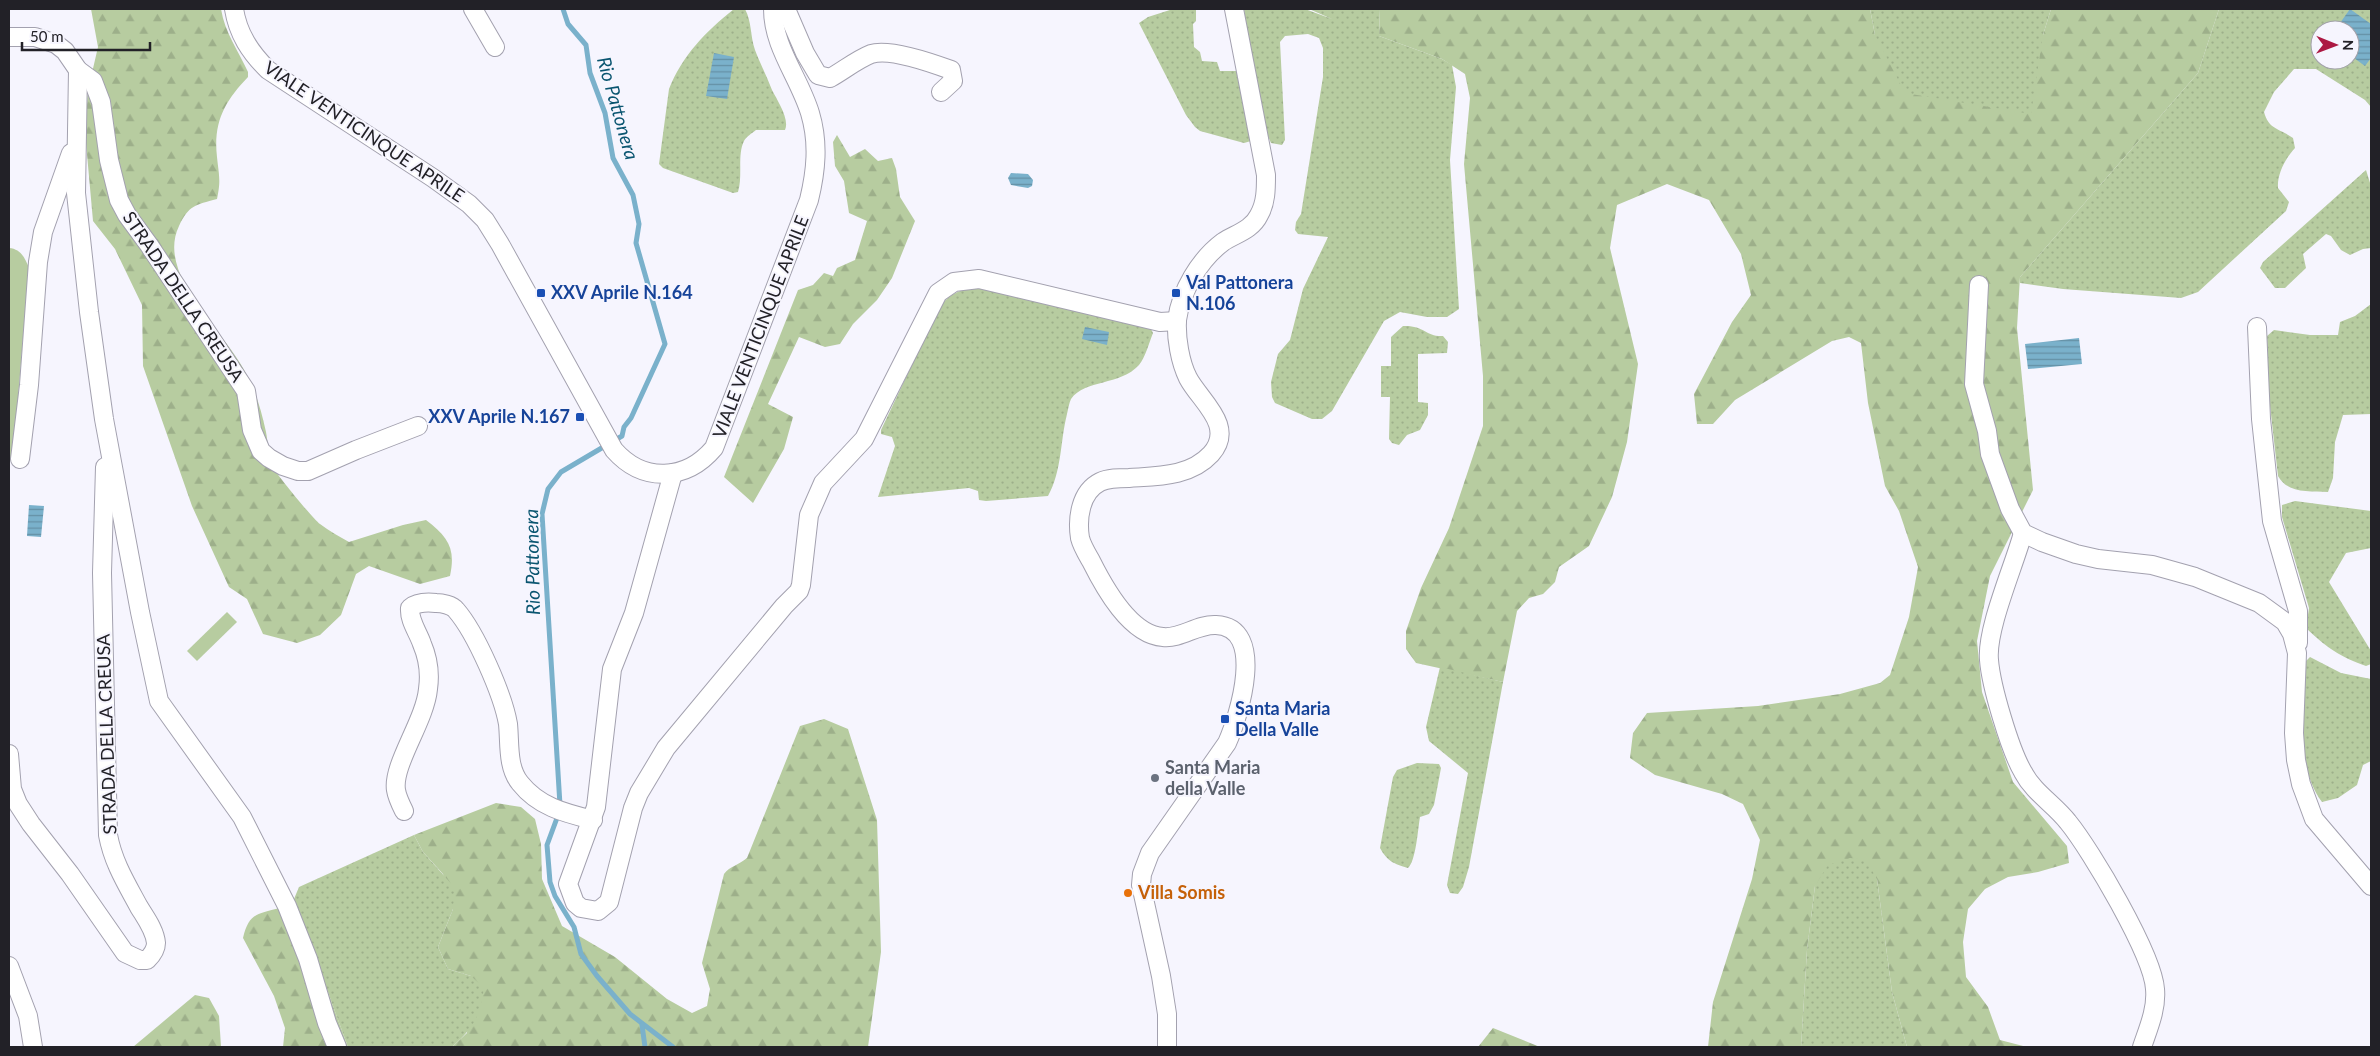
<svg xmlns="http://www.w3.org/2000/svg" width="2380" height="1056" font-family="Lato,sans-serif">
	<style>
		.green { fill: #b7cca0 }
		.forest { fill: url(#forest-firs) }
		.garden { fill: url(#garden-dots); fill-rule: evenodd }
		.water { fill: url(#water-rules) }
		.lines { fill: none; stroke-linecap: round; stroke-linejoin: round }
		.stream { stroke: #7ab1cb; stroke-width: 5 }
		.minor-casing { stroke: #a3a1af; stroke-width: 20 }
		.minor { stroke: #fff; stroke-width: 18 }
		.transit-dot { fill: #1a4fb4; stroke: #f6f5fe; stroke-width: 2 }
		.worship-dot { fill: #6b7280; stroke: #f6f5fe; stroke-width: 2 }
		.food-dot { fill: #e8710a; stroke: #f6f5fe; stroke-width: 2 }
		.labels { text-anchor: middle; stroke-width: 4; stroke-linejoin: round; paint-order: stroke }
		.street-label { font-size: 18px; fill: #222127; stroke: #f6f5fe }
		.transit-label { font-size: 18px; font-weight: bold; fill: #164399; stroke: #f6f5fe; text-anchor: start }
		.worship-label { font-size: 18px; font-weight: bold; fill: #5b616d; stroke: #f6f5fe; text-anchor: start }
		.food-label { font-size: 18px; font-weight: bold; fill: #c56008; stroke: #f6f5fe; text-anchor: start }
		.water-label { font-size: 19px; font-style: italic; fill: #0a5570; stroke: #f6f5fe }
	</style>
	<defs>
		<pattern id="forest-firs" width="22" height="20" patternUnits="userSpaceOnUse" patternTransform="scale(1.25)"><rect width="22" height="20" fill="#b7cca0"/><path d="M5 1l3.5 6h-7zM16 11l3.5 6h-7z" fill="#9daf8a"/></pattern>
		<pattern id="garden-dots" width="8" height="8" patternUnits="userSpaceOnUse" patternTransform="scale(1.25)"><rect width="8" height="8" fill="#b7cca0"/><path d="M2 2h.1M6 6h.1" fill="none" stroke="#9daf8a" stroke-width="1.8" stroke-linecap="round"/></pattern>
		<pattern id="water-rules" width="6" height="5" patternUnits="userSpaceOnUse" patternTransform="scale(1.25)"><rect width="6" height="5" fill="#7ab1cb"/><path d="M0 2.5h6" fill="none" stroke="#6490a5"/></pattern>
	</defs>
	<rect width="100%" height="100%" fill="#f6f5fe"/>
	<g class="green">
		<path d="M9,248C21,249 25,258 29,268L14,445L9,466Z"/>
		<path d="M227,612L237,622L197,661L187,651Z"/>
	</g>
	<g class="forest">
		<path d="M91,9H221C225,33 238,50 248,72V77C225,101 213,122 217,157C219,176 221,180 217,199C195,205 189,205 179,226C156,274 222,329 243,368C255,388 261,409 266,432C268,443 269,459 274,469C279,477 313,519 320,524C329,531 340,537 349,542L403,525L426,520C448,537 456,548 450,576L420,584L369,566L356,574L341,615L320,635L297,643L263,634L247,599L229,587L192,506L143,366L142,305L115,249L93,221L85,132L88,90L98,47Z"/>
		<path d="M1380,9H1870L1875,35H2043L2051,9H2219L2198,73L2020,277L2017,328L2033,490L1990,576L1977,641L1982,692L2013,782L2067,846L2069,863L2038,872L2008,877L1985,889L1968,909L1963,942L1966,977L1988,1007L2000,1040L2027,1047H1907L1892,992L1877,879L1815,886L1807,950L1801,1047H1708L1713,1002L1752,879L1760,840L1743,804L1722,794L1655,775L1630,758L1633,733L1647,713L1758,706L1840,694L1880,683L1890,675L1909,617L1918,567L1899,511L1885,486L1868,403L1861,343L1849,337L1832,341L1735,400L1713,424H1697L1694,394L1732,322L1751,295L1741,254L1709,200L1667,184L1617,205L1610,248L1638,364L1627,442L1612,497L1589,546L1559,567L1555,582L1543,594L1529,598L1517,611L1503,682L1416,663L1406,649V631L1421,588L1449,528L1483,426V376L1464,164L1470,98L1465,74L1442,59L1379,36Z"/>
		<path d="M837,135L850,157L865,149L878,161L892,158L896,169L900,197L915,221L892,278L877,300L853,324L840,344L825,347L799,337L768,404L793,417L784,449L753,503L724,477L798,290L813,285L824,273L833,276L837,268L855,260L867,221L849,213L844,181L835,166L833,142Z"/>
		<path d="M824,719L848,729L877,820L881,952L868,1047H452L467,1033L471,976L448,969L438,947L453,909L443,874L423,852L414,835L496,803L521,807L535,819L541,844L542,879L562,926L615,957L667,999L692,1013L707,1006L710,989L702,963L724,874C730,866 739,865 747,858L800,726Z"/>
		<path d="M280,908L324,981L348,1047H283L285,1028L274,996L243,938C249,913 257,914 280,908Z"/>
		<path d="M195,995L209,998L219,1016L221,1047H133Z"/>
		<path d="M1493,1028L1540,1047H1478Z"/>
	</g>
	<g class="garden">
		<path d="M734,9H745C752,22 750,36 755,50C760,63 767,77 772,90C777,100 790,119 785,130H756C752,133 746,137 744,141C737,155 743,176 738,192L733,193L663,168L659,164L669,89C682,56 706,31 734,9Z"/>
		<path d="M1173,9H1196V21L1193,24L1194,47L1200,52L1202,61L1217,62L1220,71H1240L1251,141L1244,143L1200,131L1195,127L1186,115L1139,23L1148,17Z"/>
		<path d="M1244,9H1305L1332,19L1309,9H1380L1379,36L1442,59L1452,65L1456,87L1450,160L1459,309L1447,317H1427L1400,312L1384,321L1332,411L1322,419H1312L1275,403L1272,397L1271,382L1278,354L1290,340L1303,289L1328,237L1298,234L1295,230L1296,222L1301,214L1323,77V48L1319,38L1308,34L1285,36L1280,42L1285,140L1282,145L1271,143L1267,134L1246,31Z"/>
		<path d="M1870,9H2051L2043,35L2031,114L1905,93L1875,35Z"/>
		<path d="M2219,9H2371V107L2365,100L2316,69H2294L2274,92L2264,112C2269,130 2279,128 2293,138L2295,148C2285,159 2277,174 2278,188L2289,202L2286,211L2198,292L2181,298L2063,289L2020,283V277L2198,73ZM2320,30H2350V60H2320Z"/>
		<path d="M2366,170L2371,186V248L2363,249L2350,255L2341,250L2331,236L2326,234L2303,254L2306,268L2285,288H2275L2260,268L2263,262Z"/>
		<path d="M976,287L1151,329L1153,333C1149,343 1145,358 1139,365C1120,386 1085,379 1071,399C1069,403 1068,410 1067,414C1060,442 1062,471 1048,496L986,501L979,500L978,491L969,488L878,497L895,446L892,437L881,434V430L939,308C949,294 959,290 976,287Z"/>
		<path d="M2371,304V414L2343,415L2335,442L2333,478L2328,492C2309,491 2288,494 2278,476L2269,397L2267,336L2274,330L2310,335H2338L2340,322L2355,316Z"/>
		<path d="M1403,326C1424,325 1426,337 1443,336L1448,342L1447,353L1418,354V402L1428,403V415L1420,430L1407,435L1399,445L1392,443L1389,439L1390,397H1381V366H1391V337Z"/>
		<path d="M2295,501L2371,511V548L2346,553L2329,582L2371,651V664L2366,666C2340,657 2326,647 2306,628L2309,608L2282,517V505Z"/>
		<path d="M2310,657L2341,673L2371,679V761L2363,765L2357,785L2338,798L2322,802C2293,763 2306,708 2305,662Z"/>
		<path d="M1440,667L1503,682L1469,867L1463,887L1458,894L1450,893L1447,885L1468,773L1429,741L1426,727Z"/>
		<path d="M1417,763L1439,764L1441,768L1434,805L1429,814L1420,817C1418,828 1416,861 1408,868C1394,864 1387,861 1380,848L1393,777L1397,770Z"/>
		<path d="M414,835L423,852L455,888L453,909L438,947L448,969L471,976L484,988C479,1018 475,1026 452,1047H348L294,899L299,887Z"/>
		<path d="M1850,858L1866,860L1877,879L1892,992L1907,1047H1801L1807,950L1815,886L1828,865Z"/>
	</g>
	<g class="water">
		<path d="M2350,9L2371,24V58L2365,66L2350,55V30H2335Z"/>
		<path d="M714,53L734,57L727,99L706,96Z"/>
		<path d="M1011,173L1028,174L1033,180L1032,186L1028,188L1011,185L1008,178Z"/>
		<path d="M1085,327L1109,332L1107,345L1082,339Z"/>
		<path d="M2079,338L2082,364L2028,369L2025,344Z"/>
		<path d="M29,505L44,506L41,537L27,536Z"/>
	</g>
	<g class="lines">
		<g class="stream">
			<path d="M563,9L568,24L586,45L590,73L605,113L613,158L633,195L639,224L636,243L665,344L631,418L624,427L622,436L561,472L548,489L542,514L560,805L557,818L547,845L550,882L555,896L574,927L581,954L597,976L630,1014L673,1047"/>
			<path d="M642,1025L645,1047"/>
		</g>
		<defs>
			<g id="minor">
				<path d="M234,9C238,34 250,52 268,70L433,178L469,204L485,220L500,244L614,450C643,483 686,481 714,448L809,200C816,171 819,143 810,113C799,77 773,47 773,9"/>
				<path d="M473,9L495,47"/>
				<path d="M786,9L805,53L818,75L830,78C843,71 856,60 871,54C889,48 932,63 951,70L953,81L941,92"/>
				<path d="M9,37H35L56,44L65,51L78,70L76,193L89,312L104,419L140,612L159,701L242,817L287,906L308,959L327,1023L337,1047"/>
				<path d="M78,70L93,81L101,102L109,160L119,200L127,215L149,245L246,391L252,430L261,451L269,458L283,466L298,471H308L356,450L418,426"/>
				<path d="M1979,285L1974,384L1987,431L1990,454L2010,509L2023,533L2042,542L2076,554L2098,559L2152,565L2195,577L2259,603L2285,622L2292,634L2297,653L2294,733L2296,760L2301,784L2314,819L2371,886"/>
				<path d="M2257,327L2261,419L2272,521L2298,611V643"/>
				<path d="M20,459L29,385L38,262L43,232L71,153"/>
				<path d="M673,473L634,613L612,669L596,807L568,884L575,903L581,908L598,911L609,902L633,808L639,793L666,748L784,606L799,591L801,585L809,515L823,483L864,439L938,293L954,282L979,279L1160,322L1177,321"/>
				<path d="M2023,533C2014,566 1986,629 1989,660C1991,686 2010,750 2023,772C2034,793 2054,804 2068,822C2091,850 2153,955 2155,989C2157,1009 2148,1029 2142,1047"/>
				<path d="M9,754L12,789L18,804L31,824L70,874L125,953L140,960H147C152,955 156,949 156,943C155,930 145,917 139,907C126,883 113,862 108,835L102,573L105,467"/>
				<path d="M404,811C401,805 397,797 396,790C392,765 425,721 428,689C430,675 428,658 422,644C418,632 409,621 410,608C417,602 427,602 436,603C442,603 452,605 456,610C476,633 503,695 508,724C510,743 507,767 520,783C539,807 565,813 593,820"/>
				<path d="M9,966L28,1016L33,1047"/>
				<path d="M1167,1047V1014L1161,976L1141,885L1142,874L1150,853L1227,743C1239,716 1267,627 1216,625C1197,624 1181,639 1163,637C1130,635 1104,587 1091,561C1087,554 1082,546 1080,538C1077,519 1080,492 1100,482C1108,478 1119,478 1129,478C1157,476 1190,477 1211,454C1236,426 1200,401 1188,378C1180,362 1176,338 1177,320C1181,291 1199,260 1223,242C1235,234 1252,230 1259,215C1266,203 1266,189 1266,175L1234,9"/>
			</g>
		</defs>
		<use href="#minor" class="minor-casing"/>
		<use href="#minor" class="minor"/>
	</g>
	<g class="transit-dot">
		<rect x="536" y="288" width="10" height="10" rx="2.5"/>
		<rect x="1171" y="288" width="10" height="10" rx="2.5"/>
		<rect x="575" y="412" width="10" height="10" rx="2.5"/>
		<rect x="1220" y="714" width="10" height="10" rx="2.5"/>
	</g>
	<circle class="worship-dot" cx="1155" cy="778" r="5"/>
	<circle class="food-dot" cx="1128" cy="893" r="5"/>
	<g class="labels">
		<g class="street-label">
			<text transform="translate(364 132) rotate(34)" y="6">VIALE VENTICINQUE APRILE</text>
			<text transform="translate(183 297) rotate(56)" y="6">STRADA DELLA CREUSA</text>
			<text transform="translate(761 327) rotate(-69)" y="6">VIALE VENTICINQUE APRILE</text>
			<text transform="translate(107 734) rotate(-92)" y="6">STRADA DELLA CREUSA</text>
		</g>
		<g class="transit-label">
			<text x="1186" y="289">Val Pattonera<tspan x="1186" dy="21">N.106</tspan></text>
			<text x="551" y="299">XXV Aprile N.164</text>
			<text x="570" y="423" text-anchor="end">XXV Aprile N.167</text>
			<text x="1235" y="715">Santa Maria<tspan x="1235" dy="21">Della Valle</tspan></text>
		</g>
		<g class="worship-label">
			<text x="1165" y="774">Santa Maria<tspan x="1165" dy="21">della Valle</tspan></text>
		</g>
		<g class="food-label">
			<text x="1138" y="899">Villa Somis</text>
		</g>
		<g class="water-label">
			<text transform="translate(618 108) rotate(74)" y="7">Rio Pattonera</text>
			<text transform="translate(532 562) rotate(-91)" y="7">Rio Pattonera</text>
		</g>
	</g>
	<rect width="2380" height="1056" fill="none" stroke="#222127" stroke-width="20"/>
	<g transform="translate(2335 45) rotate(91)"><circle r="24" fill="#f6f5fe" stroke="#a1a0a8"/>
	<path d="M0-4L9 19L0 12L-9 19Z" fill="#ac1843"/>
	<text y="-8" font-size="14" font-weight="bold" text-anchor="middle" fill="#222127">N</text>
	</g>
	<path d="M22 42v8h128v-8" fill="none" stroke="#222127" stroke-width="2.5"/>
	<text x="30" y="42" font-size="15" fill="#222127" stroke="#f6f5fe" stroke-width="4" paint-order="stroke">50 m</text>
</svg>
